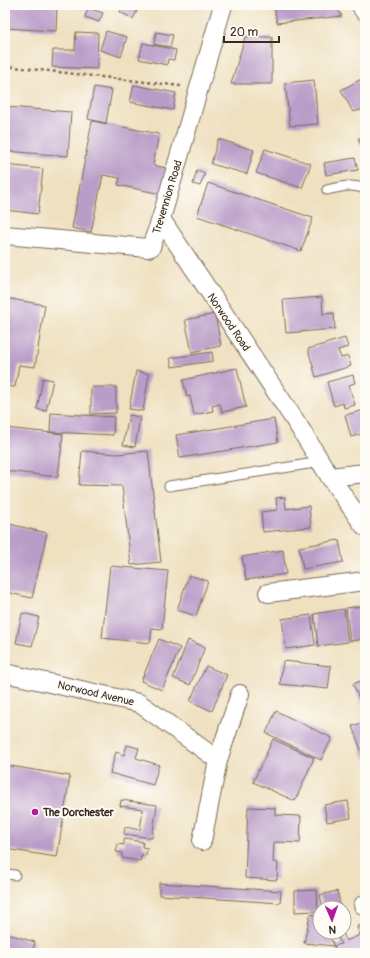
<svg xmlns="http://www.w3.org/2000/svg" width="370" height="958" font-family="Pangolin,sans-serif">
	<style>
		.building { fill: #ba9cc8 }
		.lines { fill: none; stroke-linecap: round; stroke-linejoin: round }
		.service-casing { stroke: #7a6a56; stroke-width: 11 }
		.minor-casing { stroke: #7a6a56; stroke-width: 20 }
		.secondary-casing { stroke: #7a6a56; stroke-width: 24 }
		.path { stroke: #7a6a56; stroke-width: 2.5; stroke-dasharray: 3 3; stroke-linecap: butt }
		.service { stroke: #fff; stroke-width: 9 }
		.minor { stroke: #fff; stroke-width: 18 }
		.secondary { stroke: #fff; stroke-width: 22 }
		.poi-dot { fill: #b5179e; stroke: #fdfcf7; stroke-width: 1.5 }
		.labels { text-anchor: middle; stroke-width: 4; stroke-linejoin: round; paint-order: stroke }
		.street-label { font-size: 11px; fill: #3b2a1e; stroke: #fdfcf7 }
		.poi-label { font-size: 11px; font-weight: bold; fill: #3b2a1e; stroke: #fdfcf7; text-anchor: start }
	</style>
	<rect width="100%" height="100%" fill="#fdfcf7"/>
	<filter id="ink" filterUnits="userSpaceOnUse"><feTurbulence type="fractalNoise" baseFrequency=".025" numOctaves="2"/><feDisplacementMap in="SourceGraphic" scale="8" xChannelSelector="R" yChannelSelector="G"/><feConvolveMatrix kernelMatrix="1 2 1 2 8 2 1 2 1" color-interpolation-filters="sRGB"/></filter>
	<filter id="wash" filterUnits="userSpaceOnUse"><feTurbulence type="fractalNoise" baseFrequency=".012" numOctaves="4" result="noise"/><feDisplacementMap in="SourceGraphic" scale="16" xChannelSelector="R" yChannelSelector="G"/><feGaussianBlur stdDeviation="0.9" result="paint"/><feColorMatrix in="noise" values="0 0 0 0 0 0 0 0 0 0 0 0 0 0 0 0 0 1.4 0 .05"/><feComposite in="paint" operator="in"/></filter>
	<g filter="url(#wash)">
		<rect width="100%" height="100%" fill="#efe0bf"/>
		<g id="blocks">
			<g class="building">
				<path d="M5,5H57L56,31L5,28Z"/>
				<path d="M124,5H136L139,7L133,19L120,12Z"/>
				<path d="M274,5H335L342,16L277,23Z"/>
				<path d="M88,8L103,13L99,22L85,17Z"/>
				<path d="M106,31L127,37L121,57L100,50Z"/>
				<path d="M76,32L98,33L97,69L52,67L53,50H75Z"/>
				<path d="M156,32L173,35L170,47L154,44Z"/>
				<path d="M245,37H272V84H231Z"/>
				<path d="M143,43L176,50L174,60L168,59L167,65L139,59Z"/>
				<path d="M365,77V109L353,112L341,90Z"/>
				<path d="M314,80L318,124L290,126L285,83Z"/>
				<path d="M134,85L176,93L173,110L130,102Z"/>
				<path d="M94,87L112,90L106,123L88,119Z"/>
				<path d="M7,107L71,112L68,156L5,151Z"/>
				<path d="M92,121L159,134L153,165L166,168L161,194L118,185L120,178L103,175L91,232L72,228Z"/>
				<path d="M365,135V151L358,139Z"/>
				<path d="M218,139L254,150L247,174L211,164Z"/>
				<path d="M265,149L311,164L302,188L256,173Z"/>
				<path d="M355,158L358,170L326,175L324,163Z"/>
				<path d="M5,165L43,169L38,214L5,210Z"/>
				<path d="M197,170L205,173L200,186L193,184Z"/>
				<path d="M208,183L313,218L301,251L197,216Z"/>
				<path d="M322,297L323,314L334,313L335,329L286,333L283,300Z"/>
				<path d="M5,298L45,305L35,367L19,365L15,387L5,386Z"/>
				<path d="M215,314L221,346L192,352L185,320Z"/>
				<path d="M345,338L348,347L338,350L341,358L348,356L351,366L316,377L308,349Z"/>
				<path d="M212,352L213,361L172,367L170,358Z"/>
				<path d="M237,368L246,407L222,412L220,404L212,406L213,411L194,415L190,396L187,397L183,380Z"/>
				<path d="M136,371L149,374L143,411L129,409Z"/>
				<path d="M353,375L355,383L349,385L355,405L344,408L343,403L334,406L327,382Z"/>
				<path d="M43,378L53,380L46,411L37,409Z"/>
				<path d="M91,387H116V413L91,414Z"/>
				<path d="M365,410V433L351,437L345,415Z"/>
				<path d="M51,413L114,417L113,435L50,432Z"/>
				<path d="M129,415L140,417L135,447L123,445Z"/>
				<path d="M274,419L278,442L180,458L176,435Z"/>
				<path d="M5,428L63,434L58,477L5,471Z"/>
				<path d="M82,451L117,454L148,451L161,562L131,565L122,486L79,485Z"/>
				<path d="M285,497L286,509L309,506L311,527L263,532L261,512L277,510L276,498Z"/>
				<path d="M5,523L47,533L32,598L5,592Z"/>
				<path d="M339,540L343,562L303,569L299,547Z"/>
				<path d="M283,550L286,574L246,580L242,557Z"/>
				<path d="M110,566L168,571L162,629L152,628L150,643L102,638Z"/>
				<path d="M189,575L208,581L196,616L177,610Z"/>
				<path d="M365,606V639L350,641L346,608Z"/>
				<path d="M344,609L348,642L318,646L314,614Z"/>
				<path d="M22,613L39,617L32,646L16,643Z"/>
				<path d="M311,615L315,645L286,649L282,619Z"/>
				<path d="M159,639L180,648L162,690L141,681Z"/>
				<path d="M188,640L205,647L190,685L173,678Z"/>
				<path d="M283,661L331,666L328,689L280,684Z"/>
				<path d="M206,666L227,675L212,711L190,701Z"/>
				<path d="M365,679V701L361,703L353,684Z"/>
				<path d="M276,711L332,738L321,760L266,733Z"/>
				<path d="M365,722V760L352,726Z"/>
				<path d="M273,739L314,758L295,801L253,782Z"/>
				<path d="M127,745L139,748L136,758L159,765L153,785L110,773L116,752L124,755Z"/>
				<path d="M5,765L70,776L57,857L5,849Z"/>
				<path d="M121,800L157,805L152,838L124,834L125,827L140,830L143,809L120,806Z"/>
				<path d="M348,801L351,818L327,822L324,805Z"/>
				<path d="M248,807L275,808V815L301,816L300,843L274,842L273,862L278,863L277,880L245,878Z"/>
				<path d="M124,839L143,842L142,847L147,848L146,856L141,855L140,861L122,858V853L116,852L118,844L124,845Z"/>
				<path d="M159,883L281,891L280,903L159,895Z"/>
				<path d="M317,890L318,911L295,912V891Z"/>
				<path d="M337,891L341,908H323L320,895Z"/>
				<path d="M320,913V932H328L334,946L304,943L310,915Z"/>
				<path d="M362,925L365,932V952L362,953H337L334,946L341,944L336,932H343L346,941L360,935L357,927Z"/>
				<path d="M5,933L35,942L32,953H5Z"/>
			</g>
		</g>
	</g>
	<g filter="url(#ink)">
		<use href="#blocks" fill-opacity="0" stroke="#7a6a56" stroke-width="1"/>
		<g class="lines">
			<defs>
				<g id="service">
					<path d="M327,190C341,187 352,183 365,189"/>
					<path d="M169,486L321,462"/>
					<path d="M5,874L15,875"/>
				</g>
				<g id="minor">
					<path d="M161,219L298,425L330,477L365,527"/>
					<path d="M5,235L148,248L151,247L161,219L223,5"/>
					<path d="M330,477L365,473"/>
					<path d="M268,593L365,581"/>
					<path d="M5,673L139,703L218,760"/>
					<path d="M202,841L218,760L240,694"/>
					<path d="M363,905H365"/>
				</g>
				<path id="secondary" d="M363,5L365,9"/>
			</defs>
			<use href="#service" class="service-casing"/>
			<use href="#minor" class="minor-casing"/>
			<use href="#secondary" class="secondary-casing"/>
			<path class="path" d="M5,66L181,86"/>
			<use href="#service" class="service"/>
			<use href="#minor" class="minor"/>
			<use href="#secondary" class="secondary"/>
		</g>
	</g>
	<circle class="poi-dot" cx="35" cy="812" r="4"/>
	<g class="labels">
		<g class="street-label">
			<text transform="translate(167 197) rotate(-73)" y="4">Trevennion Road</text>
			<text transform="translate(229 322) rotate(56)" y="4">Norwood Road</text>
			<text transform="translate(96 693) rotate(13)" y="4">Norwood Avenue</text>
		</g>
		<g class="poi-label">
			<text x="43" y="816">The Dorchester</text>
		</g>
	</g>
	<rect width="370" height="958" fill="none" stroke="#fdfcf7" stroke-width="20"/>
	<g transform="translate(332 920) rotate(178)"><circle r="19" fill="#fdfcf7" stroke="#afa8a0"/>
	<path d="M0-3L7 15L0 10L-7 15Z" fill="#b5179e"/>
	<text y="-6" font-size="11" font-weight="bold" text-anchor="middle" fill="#3b2a1e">N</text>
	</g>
	<path d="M224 36v6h55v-6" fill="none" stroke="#3b2a1e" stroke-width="2"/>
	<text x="230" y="36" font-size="12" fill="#3b2a1e" stroke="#fdfcf7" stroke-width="3" paint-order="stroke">20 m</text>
</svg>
